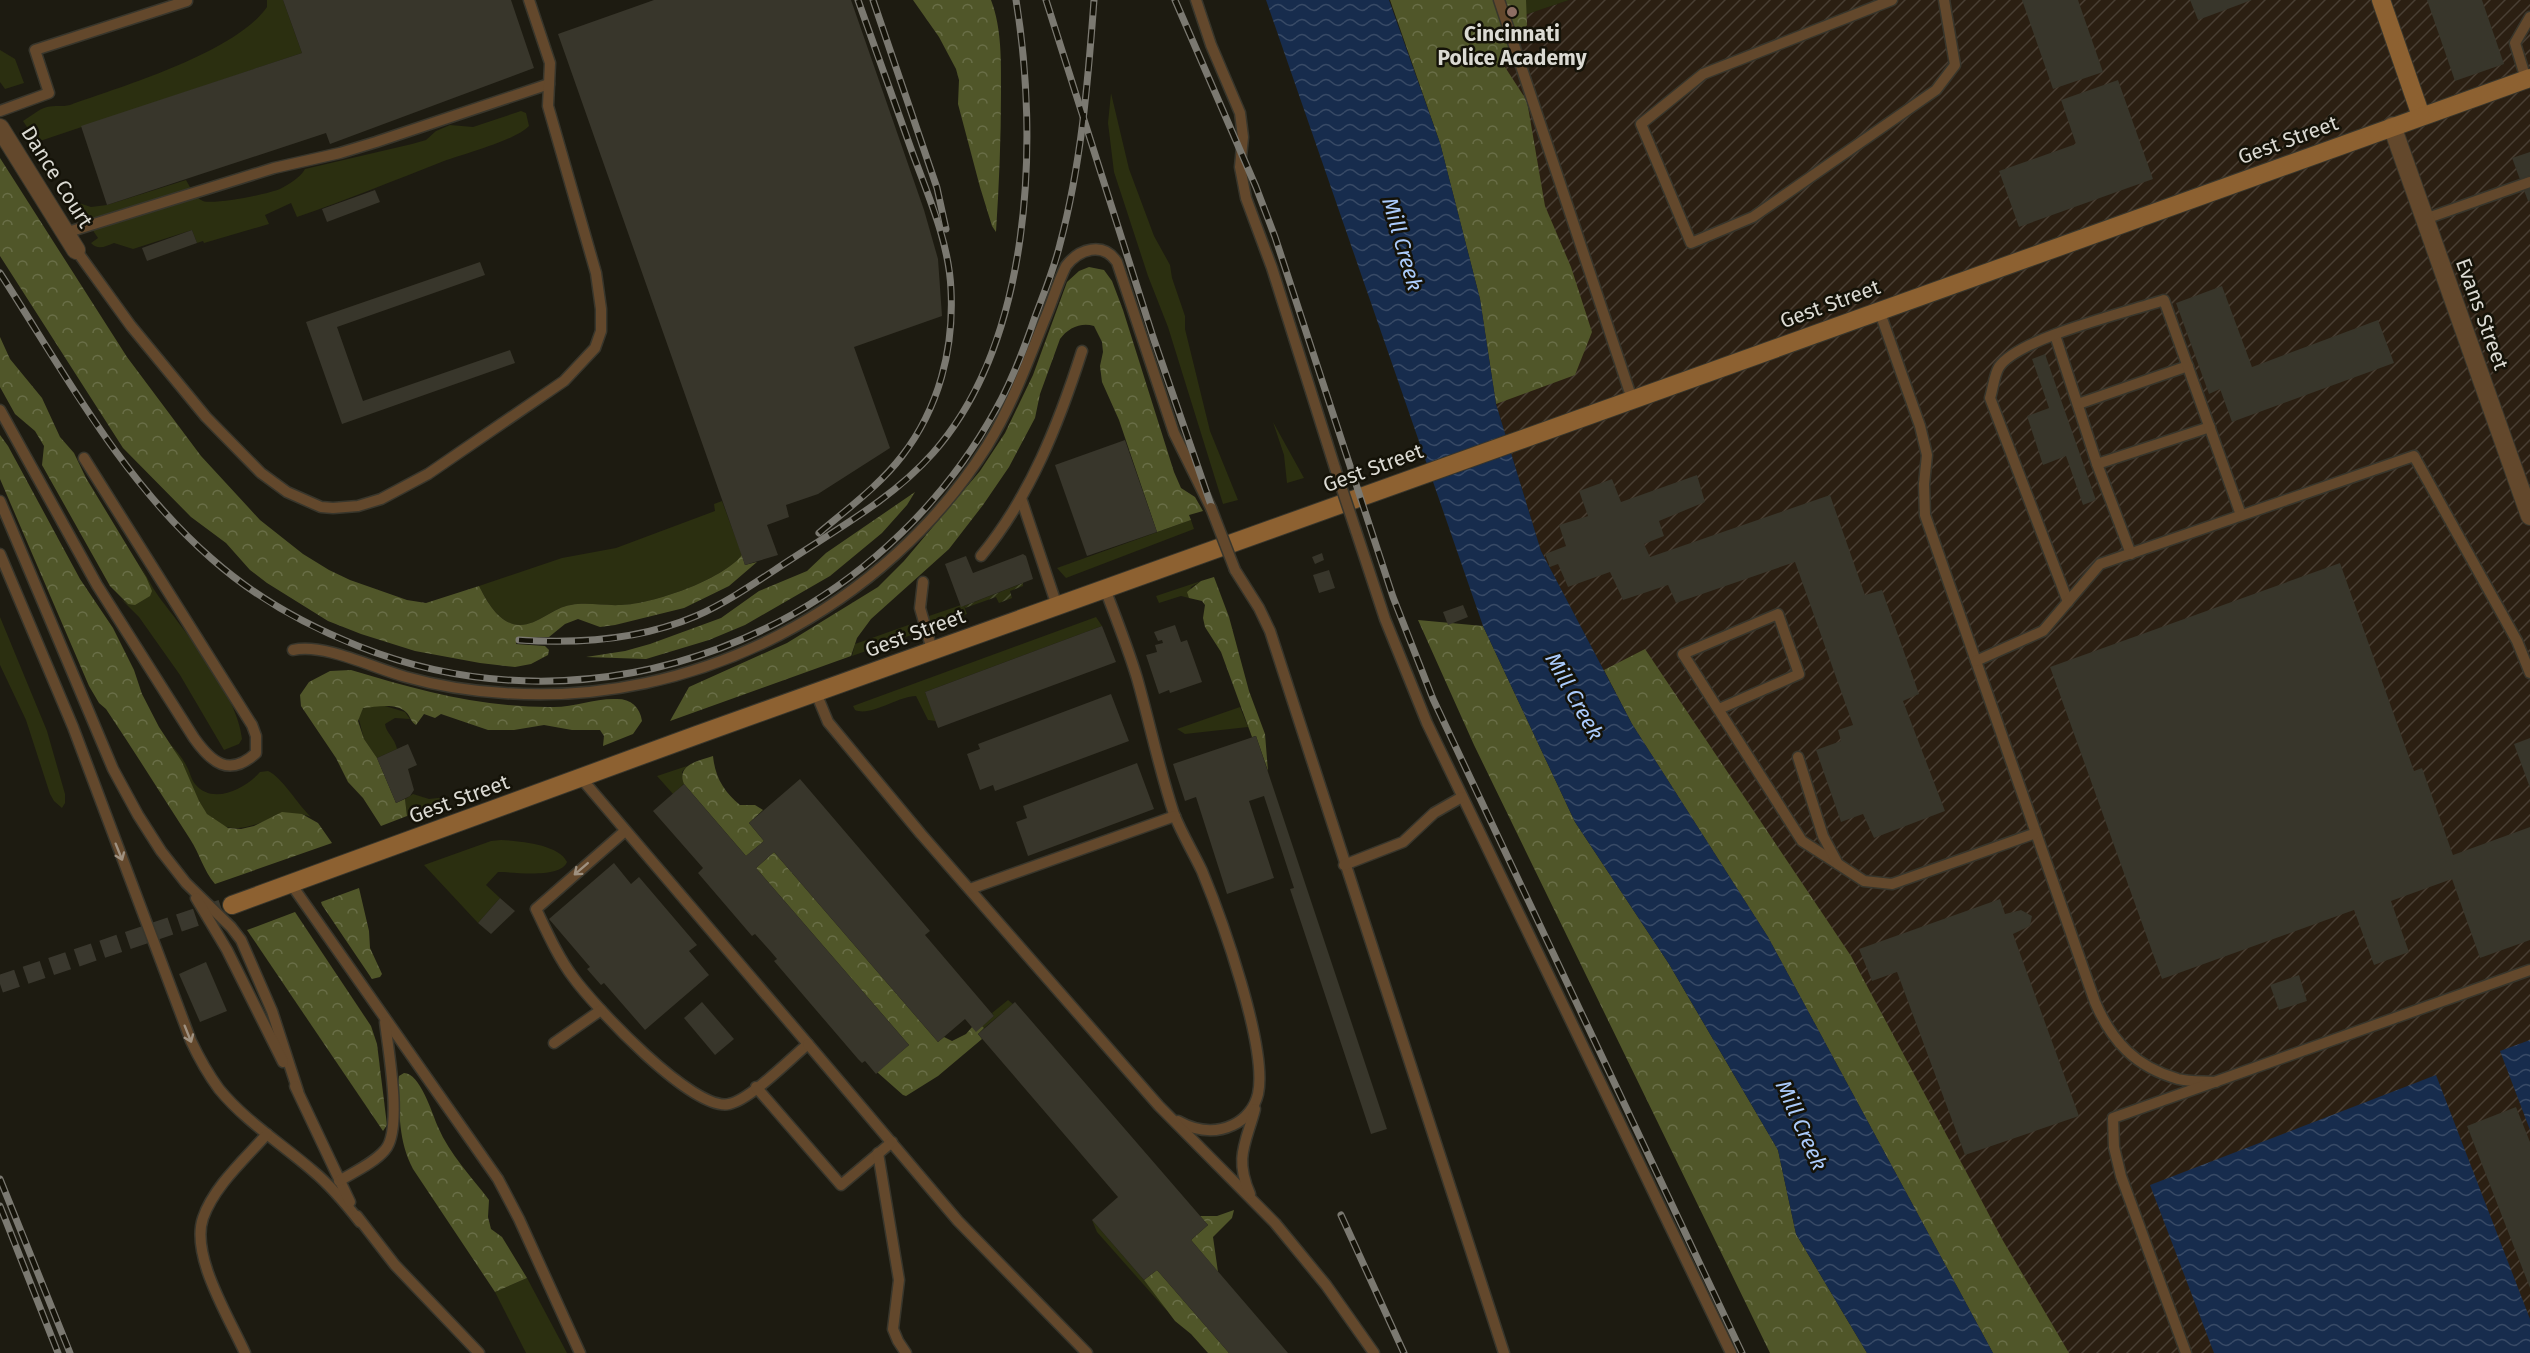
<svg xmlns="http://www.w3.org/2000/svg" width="2530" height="1353" font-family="'Fira Sans',sans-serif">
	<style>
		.industrial { fill: url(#industrial-furrows) }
		.green { fill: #2b2f10 }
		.forest { fill: url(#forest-crowns) }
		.garden { fill: url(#garden-furrows) }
		.water { fill: url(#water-waves) }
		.building { fill: #38362b }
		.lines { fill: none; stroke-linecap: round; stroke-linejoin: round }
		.secondary-tunnel { stroke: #3a382e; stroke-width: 18; stroke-dasharray: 18 9; stroke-linecap: butt }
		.lane-casing { stroke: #38362c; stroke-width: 13 }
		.street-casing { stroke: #38362c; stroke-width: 20 }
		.secondary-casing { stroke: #38362c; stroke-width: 20 }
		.lane { stroke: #63482c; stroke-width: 10 }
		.street { stroke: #63482c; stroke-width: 18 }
		.secondary { stroke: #8d6131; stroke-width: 18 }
		.rail-casing { stroke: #7b7971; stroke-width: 7 }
		.rail { stroke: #141208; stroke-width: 4.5; stroke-dasharray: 14; stroke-linecap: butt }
		.lane-bridge-casing { stroke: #38362c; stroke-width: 13; stroke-linecap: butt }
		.lane-bridge { stroke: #63482c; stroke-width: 10 }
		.oneway { stroke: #9f9180 }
		.education-dot { fill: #8d6e63; stroke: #141208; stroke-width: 2 }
		.labels { text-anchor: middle; stroke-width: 5; stroke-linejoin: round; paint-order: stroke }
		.poi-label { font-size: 21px; font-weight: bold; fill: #dbdad3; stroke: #141208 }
		.street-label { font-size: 21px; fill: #dbdad3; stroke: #141208 }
		.water-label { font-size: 22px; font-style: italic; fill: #abcbfb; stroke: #141208 }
	</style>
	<defs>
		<pattern id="industrial-furrows" width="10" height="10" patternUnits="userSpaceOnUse" patternTransform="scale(1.5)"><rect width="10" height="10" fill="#2b1f12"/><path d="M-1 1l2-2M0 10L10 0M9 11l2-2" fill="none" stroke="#493f34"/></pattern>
		<pattern id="forest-crowns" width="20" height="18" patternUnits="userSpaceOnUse" patternTransform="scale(1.5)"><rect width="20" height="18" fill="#505629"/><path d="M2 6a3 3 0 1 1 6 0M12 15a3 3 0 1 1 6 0" fill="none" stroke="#696e47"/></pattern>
		<pattern id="garden-furrows" width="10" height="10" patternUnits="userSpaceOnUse" patternTransform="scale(1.5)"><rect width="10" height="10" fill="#2b2f10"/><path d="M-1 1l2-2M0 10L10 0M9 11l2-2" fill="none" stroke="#494d32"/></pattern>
		<pattern id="water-waves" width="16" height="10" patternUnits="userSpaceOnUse" patternTransform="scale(1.5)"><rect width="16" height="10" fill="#172c4d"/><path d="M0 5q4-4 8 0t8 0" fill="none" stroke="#384a66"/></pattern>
	</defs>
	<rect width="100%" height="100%" fill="#1d1b11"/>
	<path class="industrial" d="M1569,0H2530V1353H1993L1886,1158L1632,724L1541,551L1496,404L1480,299L1422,49Z"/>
	<g class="green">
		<path d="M267,0H283L302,53L37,142L23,121C31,116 39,109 47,107C55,105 62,107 70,105C123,86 235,53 267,7Z"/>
		<path d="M1487,0H1569L1495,25Z"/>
		<path d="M0,50L15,59L24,83L5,89L0,82Z"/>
		<path d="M1111,93L1129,169L1154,236L1170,265L1172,278L1185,316V329L1210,431L1238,500L1223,504L1168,327L1148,276L1114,172L1108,123Z"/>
		<path d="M521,111L526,113L529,126C516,140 464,154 444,161C395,180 347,200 297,217L291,203L265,215L269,224L204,243L203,241L197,243L192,230L133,249L114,243C106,246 98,251 91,243L98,238L73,201L91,207L107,205L186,180C190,187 195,198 203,201C214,205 268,194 280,189C288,185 301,177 305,169L412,144L426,140L436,131L450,125L473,127Z"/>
		<path d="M1273,422L1304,478L1287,483L1284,455Z"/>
		<path d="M722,501L742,555C722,580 653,604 621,605C605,606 587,602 571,605C554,607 538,625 520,625C500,625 487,602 479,586L562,558L616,548L715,511L714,504Z"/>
		<path d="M1191,520L1194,529L1066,578L1057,568Z"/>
		<path d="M138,561C145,573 151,586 159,597C186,633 238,695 242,739L239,744L224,750L180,675L139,617L121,599L128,604L146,577Z"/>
		<path d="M1201,581L1191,587L1189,598L1181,596L1159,603L1156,596Z"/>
		<path d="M961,605L964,606L967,614L934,627L932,623L929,624V616Z"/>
		<path d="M0,617L47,731L65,794V803L62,808L54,801L50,794L26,720L0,665Z"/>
		<path d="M1096,617L1102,626L925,692L936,721L928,720L916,696C898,696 871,717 855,710L853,706Z"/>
		<path d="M914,623L919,627L915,628L917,633L852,656L855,644Z"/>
		<path d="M382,705L405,712L410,719L395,718L385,724C386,733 395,738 397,749L377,758L364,739L358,716L363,708Z"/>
		<path d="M1240,707L1248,727L1185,734L1177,729Z"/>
		<path d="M171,744C176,751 183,758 187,767C190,772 191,779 195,784C213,806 246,788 260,772L268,771C281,776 299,806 311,817C273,802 241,851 207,814C192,798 183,764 171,744Z"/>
		<path d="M687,766L682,772L684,784L673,794L657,776Z"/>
		<path d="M413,794L429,799L446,797L445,802L407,816L405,799Z"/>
		<path d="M501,840C518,841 559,844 567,862C560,879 515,872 498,872L486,885L500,898L478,923L424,865L491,841Z"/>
		<path d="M1008,1000L1013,1004L984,1028L982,1026L994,1016L992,1013Z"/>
		<path d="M1092,1220L1157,1295L1167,1311L1097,1232Z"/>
		<path d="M527,1278L567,1353H526L495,1292Z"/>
	</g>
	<g class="forest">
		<path d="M913,0H991C1002,29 1001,61 1001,92C1001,139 999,186 996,232L992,226L980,187L958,104L959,80L956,69L939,37Z"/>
		<path d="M1390,0H1526L1527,25L1503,64L1527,101L1545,206L1571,267L1592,332L1575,375L1496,404L1480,299L1440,143Z"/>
		<path d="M0,158L127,357L201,456L260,520L303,554L329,570L350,580L407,600L426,603L479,586C487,602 500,625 520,625C538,625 554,607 571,605C587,602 605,606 621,605C653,604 722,580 742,555L745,565L757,562L729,586L684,608L615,625L600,627L578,619L565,624L549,637L518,638L516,644L545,646L549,650L548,655L531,664L515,667L480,663L415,651L361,634L328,621L267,583L250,570L226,543L191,517L123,448L0,256Z"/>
		<path d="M1089,267L1104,270L1112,281L1123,310L1174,472L1181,488L1195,497L1203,511L1189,515L1191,520L1157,532L1119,420L1102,382L1100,366L1103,352L1102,342L1094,326C1081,322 1068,328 1060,339L1040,394L1035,418L1009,467L983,505L949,549L871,619L857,638L851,656L670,721L689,687L787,643L878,587L904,561L980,471L1005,433L1033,375L1067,282L1079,271Z"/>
		<path d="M0,337L10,359L42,398L60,437L74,453L86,478L146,577L152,591L150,596L135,605L128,604L110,586L42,465L44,446L35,431L15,414L0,387Z"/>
		<path d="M0,435L8,446L80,579L113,628L134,670L142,694L159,727L182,762L199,801L207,814L228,828L241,829L254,826L282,812L302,814L318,823L332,843L215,884C203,870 200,854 190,839C162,796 135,752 106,709L99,703L89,686L0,479Z"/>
		<path d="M915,492L907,505L882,533L830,576L745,625L709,640L646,659L586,657L625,651L650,644L721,618L759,591L807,571L826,553Z"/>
		<path d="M1214,577L1229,617L1249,691L1265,734L1268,771L1256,736L1252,737L1221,652L1205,627L1203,618L1205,605L1202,601L1189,598L1187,592L1201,581Z"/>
		<path d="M1418,620L1483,626L1575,822L1669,964L1778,1150L1796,1234L1867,1353H1770L1474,745Z"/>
		<path d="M1645,649L1851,956L2002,1239L2069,1353H1993L1768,937L1632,724L1604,670Z"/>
		<path d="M351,670C417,690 483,708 554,707C575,707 596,698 617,699C631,699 640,707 642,721L633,734L603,746L604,736L600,730H572L544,725L514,730H488L441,714L435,718L424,714L416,725C411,722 411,718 407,713C396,702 377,707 363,708L358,721L364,739L377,758L396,803L405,799L407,816L381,826L363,798L348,782L336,758L301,706L300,695L309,682L330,671Z"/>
		<path d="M713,756C715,777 724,792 740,805H755L763,810L749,823L764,841L746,856L684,784C676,764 699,761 713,756Z"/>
		<path d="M774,852L938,1042L944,1037L952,1041L966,1034L972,1027L982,1026L984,1028L978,1034L982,1039L938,1076L906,1096L903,1095L877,1072L909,1045L756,868Z"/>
		<path d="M359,888L369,931L370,948L382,974L380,977L372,979L322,905L321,902Z"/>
		<path d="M295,912L371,1026L377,1044L387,1125L383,1131L247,930Z"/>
		<path d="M404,1073C420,1073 432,1113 438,1127C450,1155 471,1176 489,1200L488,1217L491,1229L502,1237L527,1278L495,1292L413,1169C398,1140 400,1114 398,1083L399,1076Z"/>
		<path d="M1234,1210L1232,1218L1213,1237L1218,1272L1191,1240L1208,1225L1200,1216H1217Z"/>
		<path d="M1157,1270L1229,1353H1208L1191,1334L1175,1321L1144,1280Z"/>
	</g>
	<path class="garden" d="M1023,583V586L1010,591L1012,598L999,603L996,597L965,608L964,606Z"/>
	<g class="water">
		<path d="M1266,0H1389L1440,143L1480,299L1496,404L1541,551L1632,724L1768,937L1993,1353H1867L1796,1234L1778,1150L1669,964L1575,822L1483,626Z"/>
		<path d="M2530,1040V1130L2500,1051Z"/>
		<path d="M2436,1075L2530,1319V1353H2214L2150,1185Z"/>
	</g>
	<g class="building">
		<path d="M283,0H511L534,68L330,144L326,133L107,205L81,126L302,53Z"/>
		<path d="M654,0H851L924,210L938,259L942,316L854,347L890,448L818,494L786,505L789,517L767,525L778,555L745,565L558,34Z"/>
		<path d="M2022,0H2078L2103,72L2053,89Z"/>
		<path d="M2190,0H2252L2198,20Z"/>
		<path d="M2427,0H2482L2504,64L2455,81Z"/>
		<path d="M2118,80L2153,179L2019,227L1999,171L2076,144L2061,100Z"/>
		<path d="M2530,152V201H2528L2512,158Z"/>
		<path d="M375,190L380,202L327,222L322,209Z"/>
		<path d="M192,230L197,243L147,261L142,248Z"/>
		<path d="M480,262L485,275L337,327L363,401L510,350L515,363L342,424L306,322Z"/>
		<path d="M2222,286L2252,367L2378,320L2394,363L2232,422L2220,389L2209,394L2176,303Z"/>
		<path d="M2045,354L2096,500L2083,505L2066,456L2043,465L2027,416L2049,408L2032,359Z"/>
		<path d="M1125,440L1157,532L1087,556L1055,465Z"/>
		<path d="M1697,475L1705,502L1659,521L1664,536L1644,544L1650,557L1830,495L1865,595L1882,590L1919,694L1903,701L1945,811L1874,838L1863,814L1841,822L1816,750L1841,741L1838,730L1853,725L1795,562L1676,603L1668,585L1623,600L1610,572L1568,587L1558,564L1550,567L1545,554L1566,546L1559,525L1588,516L1579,491L1612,479L1621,502Z"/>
		<path d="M1322,553L1324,560L1315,564L1312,557Z"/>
		<path d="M1023,554L1026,556L1033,579L961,607L945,564L966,556L973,573Z"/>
		<path d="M2340,563L2414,771L2422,768L2453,855L2530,827V940L2480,958L2452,879L2391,901L2409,952L2374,965L2354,910L2162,979L2050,667Z"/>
		<path d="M1329,570L1335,588L1319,593L1313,575Z"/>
		<path d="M1463,605L1468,617L1448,625L1443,612Z"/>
		<path d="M1175,625L1181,642L1187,640L1202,682L1170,693L1169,690L1159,694L1146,655L1157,652L1155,645L1163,643L1162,640L1158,641L1154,632Z"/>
		<path d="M1102,626L1116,662L938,728L925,692Z"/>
		<path d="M1111,694L1129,741L995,791L993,785L980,790L967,754L980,749L978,744Z"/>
		<path d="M1256,736L1387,1129L1371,1134L1290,889L1294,888L1264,796L1249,801L1274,878L1227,894L1196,797L1185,801L1173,764Z"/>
		<path d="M2530,738V788L2514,744Z"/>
		<path d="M408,744L417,765L408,769L414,790L410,796L396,803L377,758Z"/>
		<path d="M1137,763L1154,809L1028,856L1016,822L1027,818L1023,806Z"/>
		<path d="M800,779L930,931L925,935L994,1016L976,1032L965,1019L938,1042L774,852L756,868L909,1045L876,1074L865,1061L862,1063L858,1059L774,961L777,959L772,953L755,934L752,936L698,873L703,868L653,811L684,784L746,856L764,841L749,823Z"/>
		<path d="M614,863L631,884L639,877L697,945L689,951L709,975L645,1030L604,983L601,985L587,969L590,967L549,919Z"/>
		<path d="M500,898L515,911L491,934L478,923Z"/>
		<path d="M2000,899L2005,914L2021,910L2032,916L2030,926L2013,934L2079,1116L1965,1155L1897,972L1872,981L1859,949Z"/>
		<path d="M206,962L227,1011L200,1022L179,974Z"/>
		<path d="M2299,975L2307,1001L2279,1010L2270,985Z"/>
		<path d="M702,1002L734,1039L715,1055L684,1018Z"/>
		<path d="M1015,1002L1208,1225L1191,1240L1288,1353H1229L1157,1270L1144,1280L1092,1220L1118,1197L978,1034Z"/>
		<path d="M2516,1107L2530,1142V1288L2467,1126Z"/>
	</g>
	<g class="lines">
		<path class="secondary-tunnel" d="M0,984L232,905"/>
		<defs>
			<g id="lane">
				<path d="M1196,0L1211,45L1240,113L1243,137L1240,167L1246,198L1272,268L1335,468"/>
				<path d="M1499,0L1632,399"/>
				<path d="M1892,0L1703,74L1641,124L1691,243L1753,217L1936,90L1955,65L1944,0"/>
				<path d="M2526,79L2515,43L2530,17"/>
				<path d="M0,111L49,93L35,50L187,1"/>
				<path d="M2425,219L2530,182"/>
				<path d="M65,233L274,168L340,153L376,142L549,84"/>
				<path d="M76,250L131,326L206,417L261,473L287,492L321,507L333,508L358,506L381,499L428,474L564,381L595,348L601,331V309L596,273L548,106L550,63L529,0"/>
				<path d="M1879,310L1920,426L1927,455L1924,484L1925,515L2095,1002C2112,1042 2136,1067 2178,1079C2190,1082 2204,1081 2216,1082"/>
				<path d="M2055,335L2097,464L2210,427"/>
				<path d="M2078,404L2188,366"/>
				<path d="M0,410L97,585L194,738C211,762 229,778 256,753V736L252,725L84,458"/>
				<path d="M2097,464L2131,554"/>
				<path d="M1021,498L1057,606"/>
				<path d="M0,501L113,769L138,815L161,851L186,883L231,927L241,940L272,1011L298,1091"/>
				<path d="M1356,531L1385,619L1427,723L1731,1353"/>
				<path d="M0,554L73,727L191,1041C199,1058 208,1074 219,1089C245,1121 282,1144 313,1171C331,1186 346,1204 360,1222"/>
				<path d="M981,556C1030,497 1059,423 1082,351"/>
				<path d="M1235,570L1259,608L1270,631L1504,1353"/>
				<path d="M923,582L920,608L932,650"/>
				<path d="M1105,589C1116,618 1128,648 1137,678C1150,724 1159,769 1174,814C1182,834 1193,852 1202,871C1221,917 1268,1047 1258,1094C1255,1107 1246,1119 1233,1125C1214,1134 1196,1131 1178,1121"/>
				<path d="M2068,602L1990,398C1993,389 1994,375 1999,367C2018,338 2128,312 2164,300L2241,515"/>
				<path d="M293,650C325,643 373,668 406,677C438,686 471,691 504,693C694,707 885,608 987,446C1011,407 1027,364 1044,321C1052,303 1057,284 1066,266C1079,249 1103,241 1117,262L1174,433L1211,508"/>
				<path d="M1976,661L2043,631L2100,564L2414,456L2517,641L2530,673"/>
				<path d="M816,693L828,722L921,834L1159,1106L1275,1223L1326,1285L1374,1353"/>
				<path d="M1719,709L1799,674L1778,614L1683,654L1802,841L1838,864"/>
				<path d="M1798,757L1823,836L1838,864L1864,881L1892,884L2036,833"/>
				<path d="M581,778L808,1044C790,1059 750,1100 729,1104C693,1112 594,1006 573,977C558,957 547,932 536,909L625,831"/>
				<path d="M1344,865L1403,842L1434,813L1462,797"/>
				<path d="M291,884L498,1179L519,1219L580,1353"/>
				<path d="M970,889L1175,816"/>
				<path d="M196,898L227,950L283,1062"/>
				<path d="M554,1043L601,1010"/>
				<path d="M808,1044L958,1221L1087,1353"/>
				<path d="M295,1086L350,1202"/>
				<path d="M756,1087L841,1185L892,1142"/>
				<path d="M878,1153L899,1280L893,1329L898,1341L906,1353"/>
				<path d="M339,1181C354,1172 374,1163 385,1150C403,1130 388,1049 385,1022"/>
				<path d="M1250,1194C1234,1158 1246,1143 1255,1109"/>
				<path d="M357,1216L395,1265L479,1353"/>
				<path d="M245,1353C230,1319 190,1256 203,1218C214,1186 245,1159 267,1134"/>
				<path d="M2186,1353L2121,1176L2114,1147L2113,1118L2530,970"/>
			</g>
			<g id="street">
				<path d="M2392,126L2530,516"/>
				<path d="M0,128L76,250"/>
			</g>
			<g id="secondary">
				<path d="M2381,0L2421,116"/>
				<path d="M232,905L697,735L2530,78"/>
			</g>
		</defs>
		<use href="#lane" class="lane-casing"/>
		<use href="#street" class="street-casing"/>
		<use href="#secondary" class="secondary-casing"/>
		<use href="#lane" class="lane"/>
		<use href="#street" class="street"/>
		<use href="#secondary" class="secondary"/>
		<defs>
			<g id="rail">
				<path d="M873,0L937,188L946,229"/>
				<path d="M1046,0L1153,337L1212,508"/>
				<path d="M1175,0L1256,187L1275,237L1393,597L1433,699L1742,1353"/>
				<path d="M0,273C64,372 122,481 212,559C255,597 305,625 358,646C598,742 871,634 995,411C1012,381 1024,349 1035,317C1044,293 1054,269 1060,244C1081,165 1088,82 1094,0"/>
				<path d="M819,533C847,509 879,486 902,456C939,408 954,349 951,290C949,240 926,191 910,146C893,97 875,49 858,0"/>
				<path d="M519,640C579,644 640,640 696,616C730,601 762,578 793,558C842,526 894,497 933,453C1032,341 1039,141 1016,0"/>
				<path d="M0,1179L70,1353"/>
				<path d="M0,1206L58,1353"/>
				<path d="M1341,1215L1404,1353"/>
			</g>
		</defs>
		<use href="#rail" class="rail-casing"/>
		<use href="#rail" class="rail"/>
		<defs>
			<g id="lane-bridge">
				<path d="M1335,468L1356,531"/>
				<path d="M1211,508L1235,570"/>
			</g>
		</defs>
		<use href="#lane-bridge" class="lane-bridge-casing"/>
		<use href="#lane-bridge" class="lane-bridge"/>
	</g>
	<defs><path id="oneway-shaft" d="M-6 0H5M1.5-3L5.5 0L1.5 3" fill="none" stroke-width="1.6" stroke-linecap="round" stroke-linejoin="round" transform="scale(1.5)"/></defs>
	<g class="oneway">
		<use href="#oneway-shaft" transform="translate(119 852) rotate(68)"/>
		<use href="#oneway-shaft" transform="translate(581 869) rotate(139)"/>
		<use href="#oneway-shaft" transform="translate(188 1034) rotate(68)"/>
	</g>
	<circle class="education-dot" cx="1512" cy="12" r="6"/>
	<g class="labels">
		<g class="poi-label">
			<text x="1512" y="41">Cincinnati<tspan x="1512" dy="24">Police Academy</tspan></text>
		</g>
		<g class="street-label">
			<text transform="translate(2288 140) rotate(-20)" y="7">Gest Street</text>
			<text transform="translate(57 177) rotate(58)" y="7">Dance Court</text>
			<text transform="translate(1830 304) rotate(-20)" y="7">Gest Street</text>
			<text transform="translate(2482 314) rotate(70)" y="7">Evans Street</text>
			<text transform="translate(1373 468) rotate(-20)" y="7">Gest Street</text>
			<text transform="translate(915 633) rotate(-20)" y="7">Gest Street</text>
			<text transform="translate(459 799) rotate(-20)" y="7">Gest Street</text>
		</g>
		<g class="water-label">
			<text transform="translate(1403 244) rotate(74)" y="8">Mill Creek</text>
			<text transform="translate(1575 696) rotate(61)" y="8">Mill Creek</text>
			<text transform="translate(1802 1125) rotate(66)" y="8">Mill Creek</text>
		</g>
	</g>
</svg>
